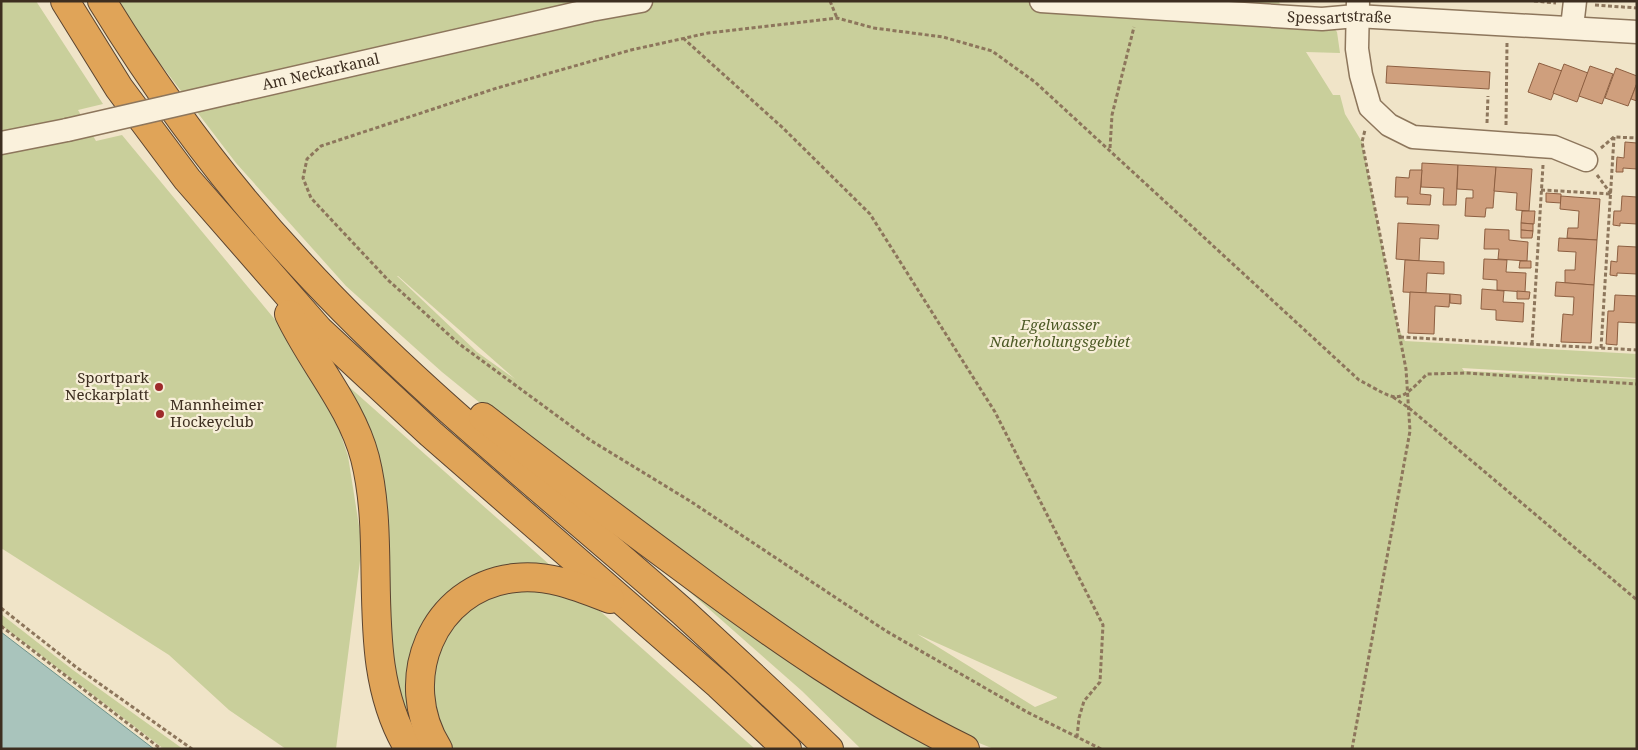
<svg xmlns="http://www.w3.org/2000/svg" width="1638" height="750" font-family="'Noto Serif',serif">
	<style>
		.green { fill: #c9cf9b; fill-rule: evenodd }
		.water { fill: #a9c4bc; stroke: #6f938a }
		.building { fill: #cf9f7d; stroke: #8d5f41 }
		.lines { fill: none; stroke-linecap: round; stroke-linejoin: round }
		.minor-casing { stroke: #8d765c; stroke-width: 25 }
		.highway-casing { stroke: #5b4430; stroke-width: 30 }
		.path { stroke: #8d765c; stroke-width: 3; stroke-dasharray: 4 2.5; stroke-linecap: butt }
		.minor { stroke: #faf1dc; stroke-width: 22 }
		.highway { stroke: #e0a458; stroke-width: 28 }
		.minor-bridge-casing { stroke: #8d765c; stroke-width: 25; stroke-linecap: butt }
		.minor-bridge { stroke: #faf1dc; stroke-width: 22 }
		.poi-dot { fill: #9e2a2b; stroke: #f7eed8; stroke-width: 2 }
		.labels { text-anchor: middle; stroke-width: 4.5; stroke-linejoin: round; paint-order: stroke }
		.street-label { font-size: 15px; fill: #3d2e20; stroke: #f7eed8 }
		.park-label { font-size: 15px; font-style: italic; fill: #4d5a26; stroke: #f7eed8 }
		.poi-label { font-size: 15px; fill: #3d2e20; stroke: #f7eed8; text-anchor: end }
	</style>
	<rect width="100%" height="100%" fill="#f0e4c8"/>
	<g class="green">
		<path d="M1,1H36L103,104L78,110L96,141L122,135L286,333L332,409L348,456L362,545L336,749H286L229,710L169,655L1,548Z"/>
		<path d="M118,1H1279L1282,13L1332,26L1337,32L1340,53L1306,52L1333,95H1340L1345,114L1362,142L1398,328L1405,341L1637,354V378L1462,368L1464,371L1637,379V749H994L954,733L766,620L560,468L442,372L346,286L236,163L136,32ZM397,276H398L515,379L477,352ZM917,634L1057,697V698L1035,707Z"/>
		<path d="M347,385L551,566L439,609L429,749H417L405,729L345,386Z"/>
		<path d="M675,579L946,749H861L802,691Z"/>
		<path d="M541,588L569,594L600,611L755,749H449L436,726L431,665L448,625L472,605L506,590Z"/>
		<path d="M1,614L73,670L183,749H164L1,625Z"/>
	</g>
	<path class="water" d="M1,632L154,749H1Z"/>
	<g class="building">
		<path d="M1539,63L1562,71L1551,100L1528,92Z"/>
		<path d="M1564,64L1588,73L1577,102L1553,93Z"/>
		<path d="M1387,66L1490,72L1489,89L1386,83Z"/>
		<path d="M1590,66L1613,74L1602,104L1579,96Z"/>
		<path d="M1616,68L1637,76V83L1628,106L1605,98Z"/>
		<path d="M1637,83V101L1631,99Z"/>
		<path d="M1625,142L1637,143V169L1623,168V172H1616L1617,157L1624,158Z"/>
		<path d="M1422,163L1458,165L1456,205H1443L1444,188L1421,187Z"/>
		<path d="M1458,165L1496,167L1493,208H1486L1485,217L1465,216L1466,198H1473V190L1457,189Z"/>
		<path d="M1496,167L1532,169L1529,211L1516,210L1517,193L1494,191Z"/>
		<path d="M1410,170H1422L1420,194L1431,195L1430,205L1407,204L1408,197H1395L1396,177L1409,178Z"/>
		<path d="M1546,193L1561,194V203L1546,202Z"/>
		<path d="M1561,196L1600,199L1597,240L1567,238L1568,228H1578L1579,211L1560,209Z"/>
		<path d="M1622,196L1637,197V224L1620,223V226L1613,225L1614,211H1621Z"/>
		<path d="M1522,211H1535L1534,224L1521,223Z"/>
		<path d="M1398,223L1439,225L1438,239L1420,238L1419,261L1396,259Z"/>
		<path d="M1521,223L1533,224V231L1521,230Z"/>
		<path d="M1485,229L1509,230V240L1528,242L1527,261L1498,259L1499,249H1484Z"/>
		<path d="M1521,230L1533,231L1532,238H1521Z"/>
		<path d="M1559,238L1597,240L1594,285L1565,283V270H1575L1576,252L1558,251Z"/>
		<path d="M1618,246L1637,247V274L1617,273V276L1610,275L1611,261L1617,262Z"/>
		<path d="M1484,259L1507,260L1506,272L1526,273L1525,292L1497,290V280L1483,279Z"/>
		<path d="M1405,260L1444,262V274L1427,273L1426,293L1403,292Z"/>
		<path d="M1520,261H1531V268H1519Z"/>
		<path d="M1556,282L1594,285L1591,343L1561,342L1563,314L1573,315L1574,297L1555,296Z"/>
		<path d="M1482,289L1504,291L1503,302L1524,303L1523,322L1496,320V310L1481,309Z"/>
		<path d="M1517,291L1530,292L1529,299H1517Z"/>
		<path d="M1410,292L1450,294L1449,307L1435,306L1434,334L1408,333Z"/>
		<path d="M1450,294L1461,295V304L1450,303Z"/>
		<path d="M1615,295L1637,296V323L1618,322L1617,345L1606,344L1608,311H1614Z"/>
	</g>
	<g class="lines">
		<defs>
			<g id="minor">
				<path id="s1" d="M1041,1L1322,19L1356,16L1637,32"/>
				<path d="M1358,1L1357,49L1361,75L1370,107L1389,125L1413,137L1554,147L1586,160"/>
				<path d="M1572,27L1575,1"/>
				<path id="s2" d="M237,91L591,10L641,1"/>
				<path d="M1,143L67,130"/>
			</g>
			<g id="highway">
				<path d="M65,1L119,88L187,179L319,330L431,434L719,685L787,749"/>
				<path d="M102,1C159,94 224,182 298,262C415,390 553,497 683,612C732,657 781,702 829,749"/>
				<path d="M289,314C312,363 351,405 365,458C389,553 356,662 409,749"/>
				<path d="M483,417C551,470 619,521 688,572C776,638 865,700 965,749"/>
				<path d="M438,749C395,681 432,587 515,578C549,574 579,587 610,599"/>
			</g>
		</defs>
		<use href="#minor" class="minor-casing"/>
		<use href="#highway" class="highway-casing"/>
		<g class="path">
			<path d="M830,1L837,18"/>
			<path d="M1534,1L1556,3"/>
			<path d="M1595,5L1637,8"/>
			<path d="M683,38L783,128L870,214L995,412L1103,625L1100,682L1084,701L1079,718L1077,737"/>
			<path d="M1487,123L1488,96"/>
			<path d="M1506,125L1507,43"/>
			<path d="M1110,148L1112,115L1134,27"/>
			<path d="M1601,148L1614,137L1637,138"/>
			<path d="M1597,175L1611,194"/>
			<path d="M1541,190L1611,194"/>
			<path d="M1400,337L1637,350"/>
			<path d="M1532,344L1543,165"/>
			<path d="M1601,348L1614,137"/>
			<path d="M1393,397L1409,408L1637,600"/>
			<path d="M1,608L76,667L192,749"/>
			<path d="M1,626L161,749"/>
			<path d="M1101,749L1027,712L886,631L690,501L590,440L458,343L388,280L311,198L303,178L307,159L321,146L497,88L631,50L708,33L837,18L874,28L943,37L992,51L1035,82L1359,380C1398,400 1395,407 1427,374L1466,373L1637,384"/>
			<path d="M1352,749L1410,431L1406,369L1362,142L1365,130"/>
		</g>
		<use href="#minor" class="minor"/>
		<use href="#highway" class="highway"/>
		<defs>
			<path id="minor-bridge" d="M67,130L237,91"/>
		</defs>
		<use href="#minor-bridge" class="minor-bridge-casing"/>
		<use href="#minor-bridge" class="minor-bridge"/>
	</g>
	<g class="poi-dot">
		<circle cx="159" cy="387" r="5"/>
		<circle cx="160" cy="414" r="5"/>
	</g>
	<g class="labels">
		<g class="street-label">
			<text dy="5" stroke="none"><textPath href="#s1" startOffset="299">Spessartstraße</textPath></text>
			<text dy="5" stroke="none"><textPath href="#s2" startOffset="86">Am Neckarkanal</textPath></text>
		</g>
		<g class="park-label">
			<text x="1060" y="330">Egelwasser<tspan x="1060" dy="17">Naherholungsgebiet</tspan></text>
		</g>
		<g class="poi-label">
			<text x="149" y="383">Sportpark<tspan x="149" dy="17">Neckarplatt</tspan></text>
			<text x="170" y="410" text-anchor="start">Mannheimer<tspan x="170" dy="17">Hockeyclub</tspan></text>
		</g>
	</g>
	<rect width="1638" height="750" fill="none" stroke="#3d2e20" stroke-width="5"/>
</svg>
